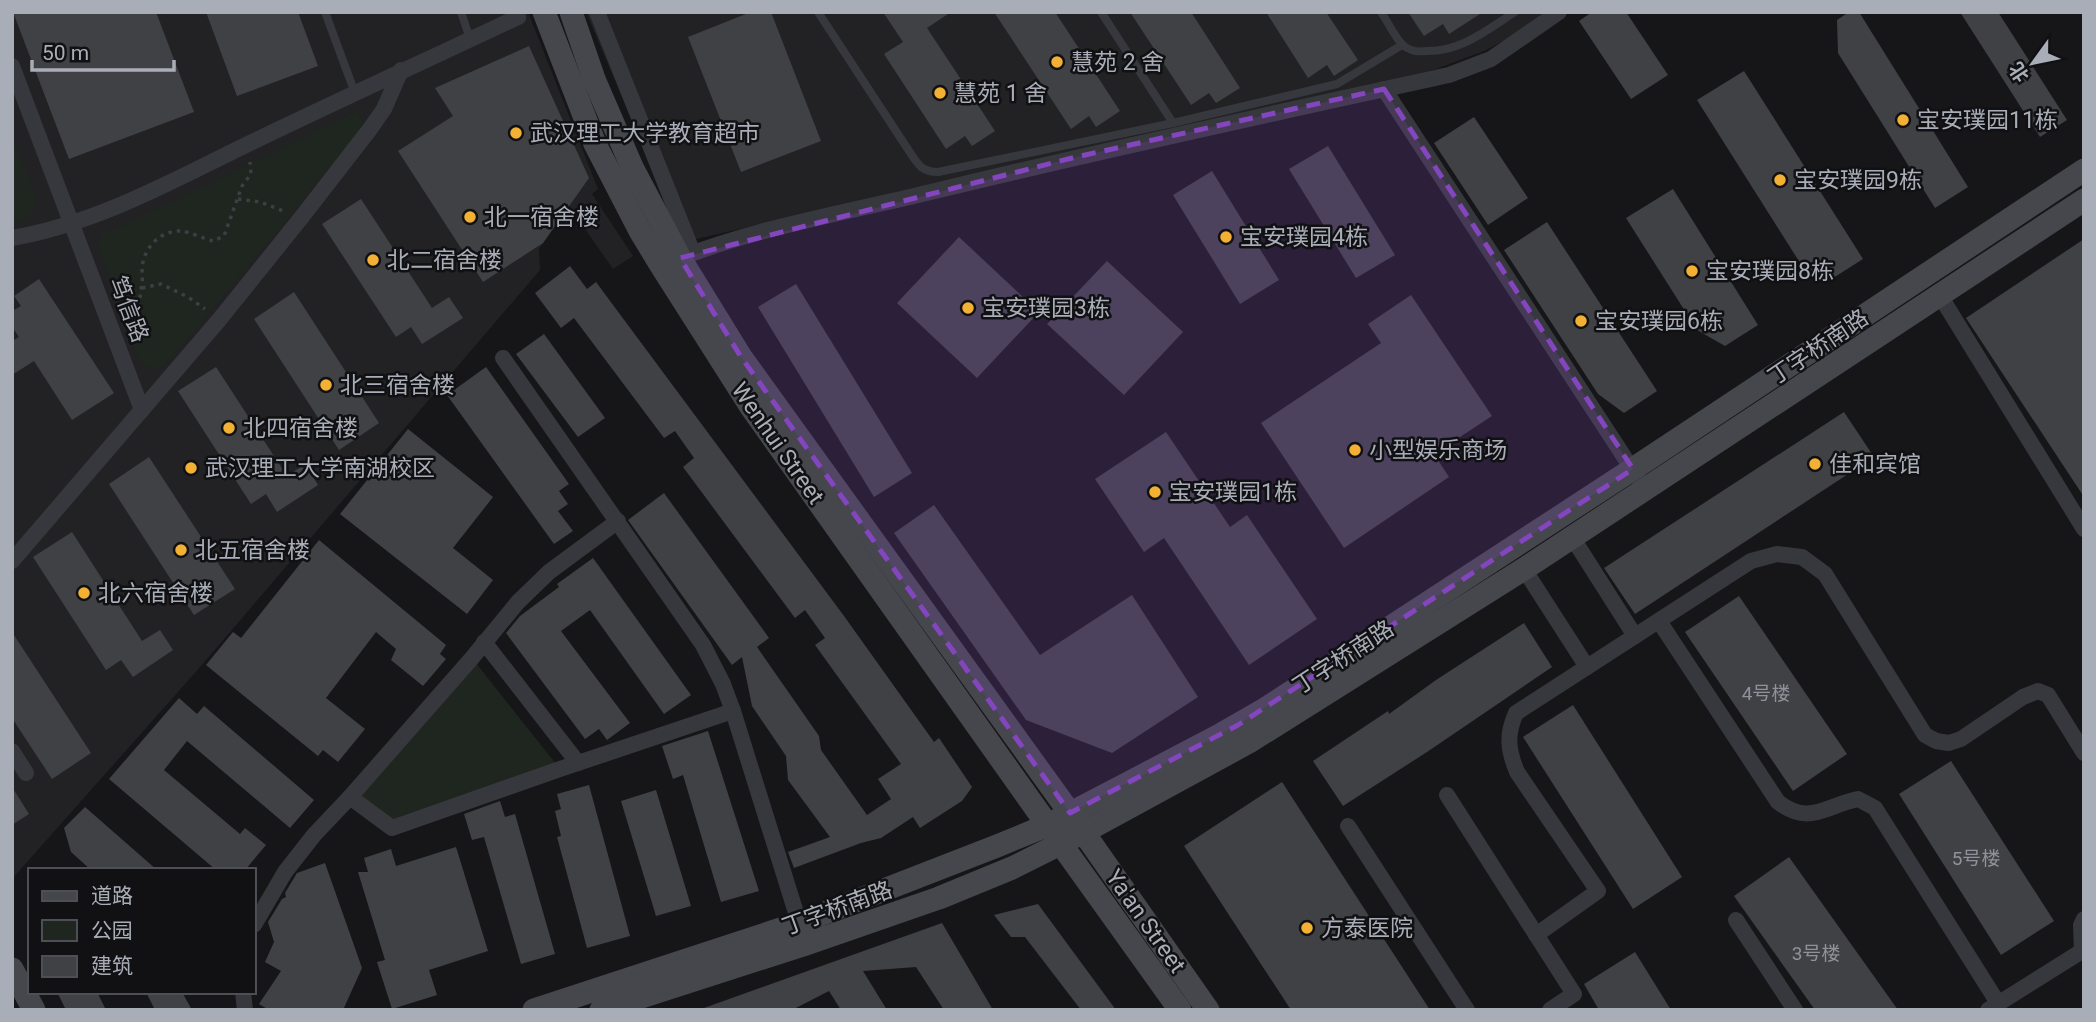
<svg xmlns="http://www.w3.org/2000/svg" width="2096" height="1022" font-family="Roboto,'Noto Sans SC',sans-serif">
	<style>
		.built { fill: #222225 }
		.green { fill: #1e261f }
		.building { fill: #404145 }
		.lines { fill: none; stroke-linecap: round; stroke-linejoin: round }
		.path { stroke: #3d3f44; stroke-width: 3.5; stroke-dasharray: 3.5 5; stroke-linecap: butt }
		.lane { stroke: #37383d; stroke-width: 8 }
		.street { stroke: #37383d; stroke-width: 16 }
		.secondary { stroke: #45474d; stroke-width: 23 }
		.marked { fill: #8446be; fill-opacity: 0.2; stroke: #8446be; stroke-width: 5; stroke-dasharray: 14 9; stroke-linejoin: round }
		.poi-dot { fill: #f2b134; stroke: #111113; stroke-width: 2.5 }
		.labels { text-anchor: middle; stroke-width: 5; stroke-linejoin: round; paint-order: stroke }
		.number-label { font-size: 19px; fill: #8e929b }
		.poi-label { font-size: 23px; fill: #a8adb8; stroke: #111113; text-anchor: start }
		.street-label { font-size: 23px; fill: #a8adb8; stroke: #111113 }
	</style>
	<rect width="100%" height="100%" fill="#161618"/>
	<g class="built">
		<path d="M12,12H528L598,189L592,194L633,256L613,269L569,206L539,249L540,270L201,666L12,879Z"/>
		<path d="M586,12H1546L1509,38L1484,51L1428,72L683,242Z"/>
	</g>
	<g class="green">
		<path d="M357,111L365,125L170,360C157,373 145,371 136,354L97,242L99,237Z"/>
		<path d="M12,135L36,197C37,214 28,220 12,222Z"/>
		<path d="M472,658L560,769L392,828L350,797Z"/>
	</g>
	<g class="building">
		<path d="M13,12H156L194,112L69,159Z"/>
		<path d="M206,12H298L318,66L237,96Z"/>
		<path d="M751,12H771L821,141L741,172L688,37Z"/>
		<path d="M883,12H951L927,28L995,131L972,146L965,136L946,149L884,54L903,42Z"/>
		<path d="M994,12H1055L1120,111L1096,127L1089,116L1071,129Z"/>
		<path d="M1130,12H1191L1240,88L1216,103L1209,93L1191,105Z"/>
		<path d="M1266,12H1326L1358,60L1334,76L1327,65L1308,78Z"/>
		<path d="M1408,12H1483L1449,34L1443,24L1424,36Z"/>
		<path d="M1592,12H1626L1668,75L1631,99L1579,21Z"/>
		<path d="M1849,12H1859L1968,187L1935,208L1838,53L1837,20Z"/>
		<path d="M1960,12H1998L2067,120L2040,137Z"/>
		<path d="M529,46L589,178L543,243L483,282L398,151L453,116L435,88Z"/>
		<path d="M1744,71L1863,259L1830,280L1802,266L1697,100Z"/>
		<path d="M1474,117L1528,198L1488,225L1434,143Z"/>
		<path d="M1328,146L1395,255L1356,278L1289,169Z"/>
		<path d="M1212,171L1279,280L1240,304L1173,195Z"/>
		<path d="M1673,189L1758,325L1725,346L1697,330L1626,218Z"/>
		<path d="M361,199L432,308L449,297L463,318L422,344L411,327L396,337L322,224Z"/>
		<path d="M1547,222L1657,391L1624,413L1598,394L1504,250Z"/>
		<path d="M959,237L1039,312L977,378L897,303Z"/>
		<path d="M2084,239V497L1966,318Z"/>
		<path d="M1107,261L1183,332L1124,395L1047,324Z"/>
		<path d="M570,266L587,289L596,282L844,616L934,742L939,738L972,787L962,801L920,828L913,817L881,838L861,843L794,868L788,852L830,837L788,780L786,756L752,706L742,657L732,665L628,520L664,493L769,638L757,647L819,736L821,750L867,815L891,799L878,779L901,764L815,645L825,638L805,610L795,618L683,467L694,458L675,431L664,438L574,318L561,328L535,293Z"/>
		<path d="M39,279L114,393L72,420L34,361L12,375V341L19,337L12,327V311L21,306L14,296Z"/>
		<path d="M796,284L912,473L874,497L758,307Z"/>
		<path d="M294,292L379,423L339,450L254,319Z"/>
		<path d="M1411,295L1492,416L1434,454L1449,477L1344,548L1261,423L1381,343L1368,324Z"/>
		<path d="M544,334L605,418L578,437L516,354Z"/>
		<path d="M216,367L287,476L305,464L318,485L277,512L266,494L251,504L178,391Z"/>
		<path d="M486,367L569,484L559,491L568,504L558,511L573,531L554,544L447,395Z"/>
		<path d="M1844,412L1874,457L1635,614L1604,568Z"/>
		<path d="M408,429L493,497L453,548L493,580L467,614L340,514Z"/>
		<path d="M1166,432L1230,527L1247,515L1317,619L1249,665L1164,538L1144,552L1095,479Z"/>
		<path d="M149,457L235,589L194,615L109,484Z"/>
		<path d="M934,505L1040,655L1132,595L1198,697L1112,753L1026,720L894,533Z"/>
		<path d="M72,532L142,641L160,630L173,650L133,677L121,660L106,670L33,557Z"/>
		<path d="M319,540L446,645L440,654L446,659L423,686L391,660L396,649L376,632L326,698L365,729L338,762L323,750L318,756L206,665L233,632L241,638Z"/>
		<path d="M593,558L691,695L664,714L590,610L561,631L630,723L607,740L599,729L585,739L506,633L520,616L559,587L557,584Z"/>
		<path d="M1739,596L1847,754L1793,791L1685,632Z"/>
		<path d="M1524,623L1552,667L1427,752L1343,806L1313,761L1388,711L1389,714L1436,680Z"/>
		<path d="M12,632L91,753L52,779L12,718Z"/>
		<path d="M179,698L197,714L204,706L314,800L290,828L187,741L164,770L240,834L245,828L266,845L245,870H216L109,779Z"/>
		<path d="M1573,705L1682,877L1633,909L1523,737Z"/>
		<path d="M708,731L759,891L721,902L683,775L673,779L662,746Z"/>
		<path d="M1951,761L2054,921L2001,955L1899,794Z"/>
		<path d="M1282,782L1430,1010H1291L1184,846Z"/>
		<path d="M589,785L630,936L587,948L557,837L561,836L555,811L561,809L557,794Z"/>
		<path d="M12,787L29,814L12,825Z"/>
		<path d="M656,790L691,906L656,916L621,801Z"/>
		<path d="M500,801L505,817L515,814L555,954L521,964L484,837L472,840L464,814Z"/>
		<path d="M85,807L157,870H91L71,852L64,828Z"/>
		<path d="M456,847L488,951L429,970L437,995L392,1009L377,962L385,960L358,872H368L364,858L391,849L396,866Z"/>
		<path d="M1789,857L1898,1010H1815L1734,896Z"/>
		<path d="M325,863L362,968L343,1010H269L259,1004L281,971L265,962L274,942L268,922L282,899L286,897L285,893L297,873Z"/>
		<path d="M1038,904L1116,1010H1081L1025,937H1011L994,915Z"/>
		<path d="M942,923L993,1010H944L916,967L863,971L887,1010H841L829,991L792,1010H704V1008Z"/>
		<path d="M1635,952L1671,1010H1599L1584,984Z"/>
		<path d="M57,992H97L106,1010H66Z"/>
		<path d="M146,992H182L192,1010H155Z"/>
	</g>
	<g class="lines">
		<g class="path">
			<path d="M238,199L260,202L286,212"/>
			<path d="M142,288L161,284L188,297L205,309"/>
			<path d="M129,330C137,316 140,300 142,283C143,276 141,269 143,262C147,244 163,230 182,231C189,232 205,239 213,241L224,236L242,186L251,174L250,162"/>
		</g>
		<g class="lane">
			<path d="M325,12L355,93"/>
			<path d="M461,12L470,39"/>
			<path d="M818,12L911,154C919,166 923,172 938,172L1173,123L1337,84L1402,45"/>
			<path d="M1101,12L1173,123"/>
			<path d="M1381,12C1388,22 1394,36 1402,44C1408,51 1419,52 1427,51C1462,51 1487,30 1515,12"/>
		</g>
		<g class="street">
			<path d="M597,12L693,253"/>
			<path d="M12,66L142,410"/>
			<path d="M1384,89L1638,478"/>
			<path d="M12,238C95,224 170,182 244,146C335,102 427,60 518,17L517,12"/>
			<path d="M680,258C760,227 848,212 931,192C1103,150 1276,113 1449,75L1491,59L1559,12"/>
			<path d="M1939,294L2084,529"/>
			<path d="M503,358L703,645L723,684L733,711L802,932"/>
			<path d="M1572,537L1635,636"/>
			<path d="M12,561L219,320L301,218L370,129L384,109L401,70"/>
			<path d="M1524,569L1587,667"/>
			<path d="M1659,621L1778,802C1809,826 1825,806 1858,799L1875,808L1998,1003"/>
			<path d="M484,642L578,763"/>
			<path d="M12,751L26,773"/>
			<path d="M1447,795L1574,994L1550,1010"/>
			<path d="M350,797L392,828L560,769L733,711"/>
			<path d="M1348,826L1467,1010"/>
			<path d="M1736,920L1795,1010"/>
			<path d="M254,925L285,872L314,835L350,797L472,658L518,602L549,572L618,521"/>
			<path d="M1536,935L1598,891L1517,772C1508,750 1506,735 1516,713L1751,561L1777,554L1802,557L1825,574L1925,735L1936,741L1949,743L1961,739L2023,697L2038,691L2048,695L2084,753"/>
			<path d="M243,992L245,1010"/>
			<path d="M1988,1010L2082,951L2081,925L2084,919"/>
		</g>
		<g class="secondary">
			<path d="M544,12L595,144L640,231L660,264L751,407L1061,844L1180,1010"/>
			<path d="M571,12L594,79L632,167L680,258L741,357L1070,813L1208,1010"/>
			<path d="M12,969L34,1010"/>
			<path d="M534,1010L799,923L997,846L1048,825L1218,736L1265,709L1633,469L2084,170"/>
			<path d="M601,1010L806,944L939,898L1012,868L1084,832L1249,742L1524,569L2084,200"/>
		</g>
	</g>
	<path class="marked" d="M1384,89L1633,469L1238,725L1070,813L741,357L680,258L1076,157Z"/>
	<g class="poi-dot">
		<circle cx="1057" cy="62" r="7"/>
		<circle cx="940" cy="93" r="7"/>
		<circle cx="1903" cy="120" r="7"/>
		<circle cx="516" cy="133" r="7"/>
		<circle cx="1780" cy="180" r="7"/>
		<circle cx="470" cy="217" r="7"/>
		<circle cx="1226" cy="237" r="7"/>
		<circle cx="373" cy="260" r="7"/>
		<circle cx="1692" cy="271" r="7"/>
		<circle cx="968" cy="308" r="7"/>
		<circle cx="1581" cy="321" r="7"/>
		<circle cx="326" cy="385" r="7"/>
		<circle cx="229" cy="428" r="7"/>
		<circle cx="1355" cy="450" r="7"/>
		<circle cx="1815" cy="464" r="7"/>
		<circle cx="191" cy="468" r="7"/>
		<circle cx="1155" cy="492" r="7"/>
		<circle cx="181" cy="550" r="7"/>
		<circle cx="84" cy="593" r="7"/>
		<circle cx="1307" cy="928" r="7"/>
	</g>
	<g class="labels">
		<g class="number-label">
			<text x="1766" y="700">4号楼</text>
			<text x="1976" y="865">5号楼</text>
			<text x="1816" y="960">3号楼</text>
		</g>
		<g class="poi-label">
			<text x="1071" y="70">慧苑 2 舍</text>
			<text x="954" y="101">慧苑 1 舍</text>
			<text x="1917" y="128">宝安璞园11栋</text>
			<text x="530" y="141">武汉理工大学教育超市</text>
			<text x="1794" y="188">宝安璞园9栋</text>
			<text x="484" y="225">北一宿舍楼</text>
			<text x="1240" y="245">宝安璞园4栋</text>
			<text x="387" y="268">北二宿舍楼</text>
			<text x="1706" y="279">宝安璞园8栋</text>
			<text x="982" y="316">宝安璞园3栋</text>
			<text x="1595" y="329">宝安璞园6栋</text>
			<text x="340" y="393">北三宿舍楼</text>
			<text x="243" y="436">北四宿舍楼</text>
			<text x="1369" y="458">小型娱乐商场</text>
			<text x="1829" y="472">佳和宾馆</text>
			<text x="205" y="476">武汉理工大学南湖校区</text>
			<text x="1169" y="500">宝安璞园1栋</text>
			<text x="195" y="558">北五宿舍楼</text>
			<text x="98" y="601">北六宿舍楼</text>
			<text x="1321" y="936">方泰医院</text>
		</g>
		<g class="street-label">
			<text transform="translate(129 309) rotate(69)" y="8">笃信路</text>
			<text transform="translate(1818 347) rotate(-34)" y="8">丁字桥南路</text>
			<text transform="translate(778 443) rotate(55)" y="8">Wenhui Street</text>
			<text transform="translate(1343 657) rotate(-33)" y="8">丁字桥南路</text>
			<text transform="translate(837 908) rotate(-20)" y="8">丁字桥南路</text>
			<text transform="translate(1146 921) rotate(55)" y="8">Ya'an Street</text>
		</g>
	</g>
	<rect width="2096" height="1022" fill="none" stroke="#a8adb8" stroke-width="28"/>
	<rect x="28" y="868" width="228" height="126" fill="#111113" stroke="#4d4f55" stroke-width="2"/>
	<rect x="42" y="891" width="35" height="10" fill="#45474d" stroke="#4d4f55" stroke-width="2"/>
	<text x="91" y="903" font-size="21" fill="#a8adb8">道路</text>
	<rect x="42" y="920" width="35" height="21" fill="#1e261f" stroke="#4d4f55" stroke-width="2"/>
	<text x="91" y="938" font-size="21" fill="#a8adb8">公园</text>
	<rect x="42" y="956" width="35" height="21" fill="#404145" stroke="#4d4f55" stroke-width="2"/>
	<text x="91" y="973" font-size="21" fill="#a8adb8">建筑</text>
	<g transform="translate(2033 63) rotate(237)" stroke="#111113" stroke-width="5" paint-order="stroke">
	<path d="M0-5L12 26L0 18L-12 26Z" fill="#a8adb8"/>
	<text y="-10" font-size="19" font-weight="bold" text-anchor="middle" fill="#a8adb8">北</text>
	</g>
	<path d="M32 60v10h142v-10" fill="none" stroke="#a8adb8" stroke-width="3.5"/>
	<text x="42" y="60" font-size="21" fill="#a8adb8" stroke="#111113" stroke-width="5" paint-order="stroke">50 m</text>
</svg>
